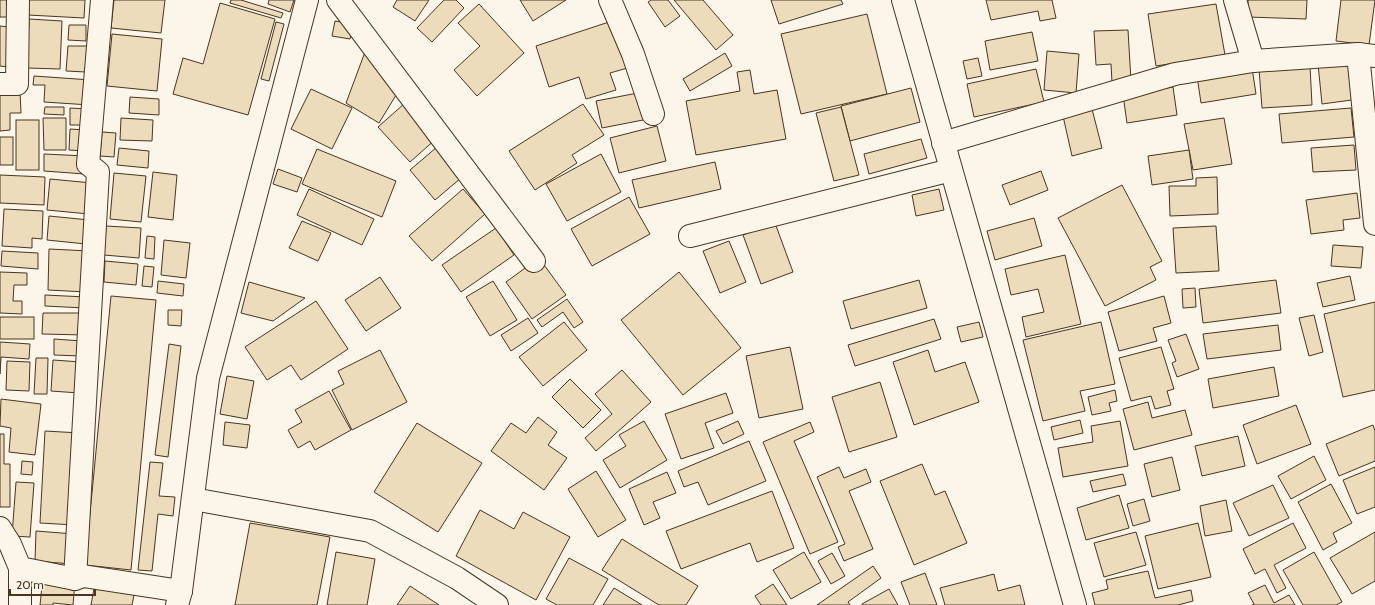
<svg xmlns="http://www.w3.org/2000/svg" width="1375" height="605" font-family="Cabin,sans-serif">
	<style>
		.building { fill: #ecdcbc; stroke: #4a3520 }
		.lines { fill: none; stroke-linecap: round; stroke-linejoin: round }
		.street-casing { stroke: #4a3520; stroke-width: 24 }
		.secondary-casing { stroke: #4a3520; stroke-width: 24 }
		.street { stroke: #fbf6e9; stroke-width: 22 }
		.secondary { stroke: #fbf6e9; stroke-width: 22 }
	</style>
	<rect width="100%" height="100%" fill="#fbf6e9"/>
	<g class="building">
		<path d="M0,0H10L9,17H0Z"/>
		<path d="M28,0H85L84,18L28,15Z"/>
		<path d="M114,0H165L161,33L111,28Z"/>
		<path d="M231,0H241L283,13L281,18L230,3Z"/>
		<path d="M269,0H294L290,12L268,4Z"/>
		<path d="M397,0H429L415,21L393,7Z"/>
		<path d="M444,0H456L464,8L432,42L417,28Z"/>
		<path d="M520,0H566L533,21Z"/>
		<path d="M651,0H668L680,16L665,27L648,2Z"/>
		<path d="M674,0H703L733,35L716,50Z"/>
		<path d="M771,0H841L843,4L779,24Z"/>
		<path d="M986,0H1052L1056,18L1040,21L1038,11L991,20Z"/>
		<path d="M1248,0H1307L1306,19L1248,17Z"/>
		<path d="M1341,0H1375L1369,45L1336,41Z"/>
		<path d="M220,3L275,19L248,115L173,94L183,58L203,64Z"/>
		<path d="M479,4L524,53L477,96L454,70L480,46L458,23Z"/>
		<path d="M1216,4L1225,55L1156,66L1148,14Z"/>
		<path d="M867,14L887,94L801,114L781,34Z"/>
		<path d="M29,19L62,21L60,69L27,68Z"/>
		<path d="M615,20L631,67L610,73L616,90L586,99L579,77L549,87L536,46Z"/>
		<path d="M335,21L353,24L350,39L332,36Z"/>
		<path d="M276,22L284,24L269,81L261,79Z"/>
		<path d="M69,25H86V41L68,40Z"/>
		<path d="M0,26L9,27L8,67L0,66Z"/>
		<path d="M1128,30L1131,81L1112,82L1111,64L1096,65L1094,31Z"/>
		<path d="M1032,32L1038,61L990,70L985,41Z"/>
		<path d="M112,34L162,39L157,91L107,86Z"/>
		<path d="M368,44L401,87L379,123L346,103Z"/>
		<path d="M68,46H87L86,72L66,71Z"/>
		<path d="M1047,51L1079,54L1076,93L1044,90Z"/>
		<path d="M725,53L732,66L690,91L683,79Z"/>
		<path d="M978,58L982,76L967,79L963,61Z"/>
		<path d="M1354,60L1359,99L1322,104L1318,64Z"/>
		<path d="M1310,66L1312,105L1262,108L1259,69Z"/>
		<path d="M1252,68L1256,94L1201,103L1197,76Z"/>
		<path d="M1036,69L1044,102L974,117L967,84Z"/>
		<path d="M750,70L754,94L777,90L786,139L696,155L686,101L740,91L737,72Z"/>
		<path d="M34,76L91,80L90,105L44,102L45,85H33Z"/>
		<path d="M1173,87L1177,115L1127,123L1123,95Z"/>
		<path d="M911,88L920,122L850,141L841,106Z"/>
		<path d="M311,89L352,108L332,149L291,129Z"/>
		<path d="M20,91L21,113H10V130L0,131V92Z"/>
		<path d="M643,92L648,119L602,128L596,101Z"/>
		<path d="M130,97L159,99V115L129,113Z"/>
		<path d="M405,103L437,138L410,162L378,127Z"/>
		<path d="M583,104L604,135L572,155L577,163L535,190L509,151Z"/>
		<path d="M45,107H64V115L44,114Z"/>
		<path d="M841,107L859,175L834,181L816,113Z"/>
		<path d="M70,108L87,109L86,125H70Z"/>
		<path d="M1351,108L1354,137L1282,143L1279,114Z"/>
		<path d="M1092,109L1102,148L1072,156L1063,116Z"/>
		<path d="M43,118H66V150H44Z"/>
		<path d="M121,118L153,120L152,141L120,140Z"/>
		<path d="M1224,118L1232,164L1193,170L1184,124Z"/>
		<rect x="16" y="120" width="23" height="50"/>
		<path d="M657,126L666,161L619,173L610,138Z"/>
		<path d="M70,129L85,130V151L69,150Z"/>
		<path d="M102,132L116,133L114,157L100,156Z"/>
		<rect x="0" y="137" width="13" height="28"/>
		<path d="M921,139L927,158L869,174L864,154Z"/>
		<path d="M1354,145L1356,170L1313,172L1311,148Z"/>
		<path d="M437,147L461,178L435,200L410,170Z"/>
		<path d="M119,148L149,151L148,168L117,165Z"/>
		<path d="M317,149L396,181L382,217L302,184Z"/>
		<path d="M1189,150L1193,179L1152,185L1148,156Z"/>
		<path d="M44,154L86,156L85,174L44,171Z"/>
		<path d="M601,154L621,192L567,221L546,184Z"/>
		<path d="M715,162L721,189L639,208L632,180Z"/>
		<path d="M278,169L302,178L297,192L273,184Z"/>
		<path d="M1041,171L1048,190L1010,205L1002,185Z"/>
		<path d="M153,172L177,175L173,220L148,217Z"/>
		<path d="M114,173L146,176L141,222L110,219Z"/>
		<path d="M0,175L45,177L44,205L0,203Z"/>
		<path d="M1217,177L1218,214L1170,216L1169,186H1196V178Z"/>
		<path d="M50,179L92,183L89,214L47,210Z"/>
		<path d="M1122,185L1162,261L1150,267L1156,280L1105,306L1058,218Z"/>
		<path d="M309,189L374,219L362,245L297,215Z"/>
		<path d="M463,189L485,214L432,261L409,236Z"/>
		<path d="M939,189L944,210L916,216L912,195Z"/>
		<path d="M1357,193L1360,218L1343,220L1344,230L1311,234L1306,200Z"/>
		<path d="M629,197L650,234L592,266L571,229Z"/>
		<path d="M4,209L43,211L42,239L32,238V248L2,246Z"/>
		<path d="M49,216L89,220L86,244L47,240Z"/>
		<path d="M1034,218L1042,246L995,260L987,231Z"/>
		<path d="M302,221L331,233L318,261L289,248Z"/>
		<path d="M775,223L793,272L761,284L743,235Z"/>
		<path d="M106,226L141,228L139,258L104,255Z"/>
		<path d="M1216,226L1219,271L1176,273L1173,228Z"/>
		<path d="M496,228L514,255L461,292L442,265Z"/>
		<path d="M147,236L155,237L154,259L145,258Z"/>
		<path d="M164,240L190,243L186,278L161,275Z"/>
		<path d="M729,241L746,282L720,293L703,251Z"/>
		<path d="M1333,245L1363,247L1361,268L1331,266Z"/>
		<path d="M49,249L89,251L87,292L48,290Z"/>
		<path d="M2,251L38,253V269L1,266Z"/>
		<path d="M1065,255L1081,324L1026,337L1022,317L1044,312L1038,289L1011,295L1005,269Z"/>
		<path d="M539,258L566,295L532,319L506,282Z"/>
		<path d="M105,261L138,264L136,285L104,282Z"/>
		<path d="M144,266L154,267L152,287L142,286Z"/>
		<path d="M0,272L27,273V285H14L13,301H22V314L0,313Z"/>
		<path d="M679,272L741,348L683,395L621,320Z"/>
		<path d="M1350,276L1355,300L1323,307L1317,283Z"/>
		<path d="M380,277L401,308L366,331L345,300Z"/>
		<path d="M919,280L927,308L851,329L843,301Z"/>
		<path d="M1276,280L1281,313L1203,323L1199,289Z"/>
		<path d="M158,281L184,284L183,296L157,293Z"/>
		<path d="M493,281L517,320L490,336L466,297Z"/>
		<path d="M249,282L305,298L273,321L241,313Z"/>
		<path d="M1195,288L1196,307L1183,308L1182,289Z"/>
		<path d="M45,295L86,297L85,308L45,306Z"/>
		<path d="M111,296L156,300L131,570L85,565Z"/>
		<path d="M1164,296L1171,323L1153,328L1157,341L1119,351L1108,312Z"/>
		<path d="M567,299L583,322L574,328L563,312L542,327L537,320Z"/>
		<path d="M316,301L348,349L301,380L291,365L267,380L245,347Z"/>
		<path d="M1375,302V390L1343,397L1324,314Z"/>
		<path d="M168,310H182L181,326L168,325Z"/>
		<path d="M43,313H85V335L42,334Z"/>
		<path d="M1314,315L1323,352L1309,356L1299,318Z"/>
		<rect x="0" y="317" width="34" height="22"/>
		<path d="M528,318L538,333L511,351L501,335Z"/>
		<path d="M934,319L941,339L855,366L848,345Z"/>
		<path d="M564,322L587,350L543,386L519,357Z"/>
		<path d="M979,322L983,337L961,342L957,327Z"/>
		<path d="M1101,322L1115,384L1080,391L1085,411L1043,421L1023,340Z"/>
		<path d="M1278,325L1281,350L1207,359L1203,334Z"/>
		<path d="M1186,334L1199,369L1177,377L1172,363L1176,361L1168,340Z"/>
		<path d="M54,339L82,341L81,356L54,355Z"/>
		<path d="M0,342L30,344L29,359L1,357L0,374Z"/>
		<path d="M169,344L181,346L168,457L155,455Z"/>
		<path d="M790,347L803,409L759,418L746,356Z"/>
		<path d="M1161,347L1174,389L1167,391L1171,405L1155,409L1151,396L1131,401L1119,358Z"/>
		<path d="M380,350L407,402L352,430L332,390L344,384L338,371Z"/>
		<path d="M928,350L935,372L965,362L979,402L914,425L893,362Z"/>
		<path d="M36,358H48L47,394H34Z"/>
		<path d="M53,360L81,362L79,393L51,391Z"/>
		<path d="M7,361L30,362L29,391L6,390Z"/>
		<path d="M1274,367L1279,396L1213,408L1208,379Z"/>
		<path d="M622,370L651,402L596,451L585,438L612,414L595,394Z"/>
		<path d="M227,376L254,381L247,419L220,414Z"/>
		<path d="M570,379L601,410L583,428L552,397Z"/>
		<path d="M880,382L897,437L849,452L832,397Z"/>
		<path d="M1115,390L1117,401L1109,403L1111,411L1092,415L1088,397Z"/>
		<path d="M329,391L351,430L315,450L310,441L298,448L288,430L302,422L295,410Z"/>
		<path d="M726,393L733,413L705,423L714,448L681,459L665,414Z"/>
		<path d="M1,399L41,404L35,455L9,452L11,428L0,426Z"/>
		<path d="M1148,402L1152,418L1185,410L1192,435L1134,450L1123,409Z"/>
		<path d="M1296,405L1311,444L1257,464L1243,425Z"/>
		<path d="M538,417L557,432L548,445L567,458L544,490L491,451L511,423L526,433Z"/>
		<path d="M1080,420L1083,433L1054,440L1051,427Z"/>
		<path d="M644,421L667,460L620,488L603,460L626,446L619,435Z"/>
		<path d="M738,421L744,434L723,444L716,431Z"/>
		<path d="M1120,421L1128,466L1063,477L1058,448L1093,442L1091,426Z"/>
		<path d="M225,422L250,425L247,448L223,445Z"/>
		<path d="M810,422L814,432L794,441L838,542L810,554L763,442Z"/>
		<path d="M417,423L482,463L438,532L374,492Z"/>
		<path d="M1373,425L1375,431V461L1339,476L1326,444Z"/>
		<path d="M45,431L80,433L75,525L40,523Z"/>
		<path d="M0,434H4V464H10V507H0Z"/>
		<path d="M1238,436L1245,466L1202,476L1195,446Z"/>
		<path d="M749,441L766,481L708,505L698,482L684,487L678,471Z"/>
		<path d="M1314,456L1326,480L1291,499L1278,476Z"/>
		<path d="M1172,457L1180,490L1152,497L1144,464Z"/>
		<path d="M22,461L33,462L32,475L21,474Z"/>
		<path d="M150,462L163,463L159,496L175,497L173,516L158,514L152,571L138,570Z"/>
		<path d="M922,464L935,495L945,491L967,543L914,565L880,481Z"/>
		<path d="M839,467L844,478L866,469L871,482L849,491L873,549L844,561L838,547L845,544L817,477Z"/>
		<path d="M1375,467V507L1357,514L1343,480Z"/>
		<path d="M596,471L626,520L598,537L568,489Z"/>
		<path d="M667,472L676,493L653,502L660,518L644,525L629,489Z"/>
		<path d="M1123,474L1126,485L1093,492L1090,481Z"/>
		<path d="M16,482L34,483L30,537L12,536Z"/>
		<path d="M1331,484L1352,523L1333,533L1337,542L1323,550L1298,502Z"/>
		<path d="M1273,485L1289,518L1249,536L1233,503Z"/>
		<path d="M772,491L794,548L757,562L750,543L681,569L666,531Z"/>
		<path d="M1119,495L1129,528L1086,540L1077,508Z"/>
		<path d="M1144,499L1150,521L1133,526L1127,504Z"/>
		<path d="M1226,500L1232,531L1205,536L1200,506Z"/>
		<path d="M480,510L514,529L523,512L570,537L536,600L456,556Z"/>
		<path d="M250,523L330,537L317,605H235Z"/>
		<path d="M1198,523L1211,577L1158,589L1145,536Z"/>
		<path d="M1293,523L1306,548L1274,565L1286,588L1277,593L1265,569L1255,574L1243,549Z"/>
		<path d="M36,531L74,534L72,564L35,561Z"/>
		<path d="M1136,532L1146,565L1104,577L1094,543Z"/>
		<path d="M1375,532V581L1352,594L1330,558Z"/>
		<path d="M622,539L698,586L686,605H659L602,570Z"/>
		<path d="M336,552L375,559L367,605H327Z"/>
		<path d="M804,552L821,582L791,599L773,570Z"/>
		<path d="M1314,552L1342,602L1336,605H1303L1283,570Z"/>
		<path d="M832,553L845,576L831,584L818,561Z"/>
		<path d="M569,558L608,579L593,605H557L546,599Z"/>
		<path d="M873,566L881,578L848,602L850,605H817Z"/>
		<path d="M1148,571L1155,598L1191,590L1193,601L1178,605H1095L1092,593L1108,589L1106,580Z"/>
		<path d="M925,573L937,605H910L901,582Z"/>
		<path d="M994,574L998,591L1020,585L1025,605H945L940,588Z"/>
		<path d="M43,577L75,581L73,605L53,603V605H40Z"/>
		<path d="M95,583L135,590L132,605H91Z"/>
		<path d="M773,584L787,605H761L755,596Z"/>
		<path d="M1265,585L1274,603L1289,595L1295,605H1252L1254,604L1248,593Z"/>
		<path d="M410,586L439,605H397Z"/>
		<path d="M614,588L642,605H603Z"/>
		<path d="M889,589L898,605H862V604Z"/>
	</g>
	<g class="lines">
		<defs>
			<g id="street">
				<path d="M338,0L534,261"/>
				<path d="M610,0L633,54L653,114"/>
				<path d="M1235,0L1253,61"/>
				<path d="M1358,54L1375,224"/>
				<path d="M0,84H17L18,0"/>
				<path d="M943,143L1175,74L1253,61L1358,54L1375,56"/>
				<path d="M690,236L951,170"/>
				<path d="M193,499L370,531L457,578L497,605"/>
				<path d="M0,528L10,544L20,568L75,579L83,576L181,591"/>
				<path d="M75,579L98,172L88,164L102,0"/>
				<path d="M20,605V568"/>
			</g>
			<g id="secondary">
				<path d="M903,0L1075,605"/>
				<path d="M177,605L181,591L208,378L307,0"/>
			</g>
		</defs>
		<use href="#street" class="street-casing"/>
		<use href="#secondary" class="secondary-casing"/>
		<use href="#street" class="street"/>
		<use href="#secondary" class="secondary"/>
	</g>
	<path d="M10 589v6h85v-6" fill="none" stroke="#4a3520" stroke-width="2"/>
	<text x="16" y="589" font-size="12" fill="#4a3520" stroke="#fbf6e9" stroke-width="3" paint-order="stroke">20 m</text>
</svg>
